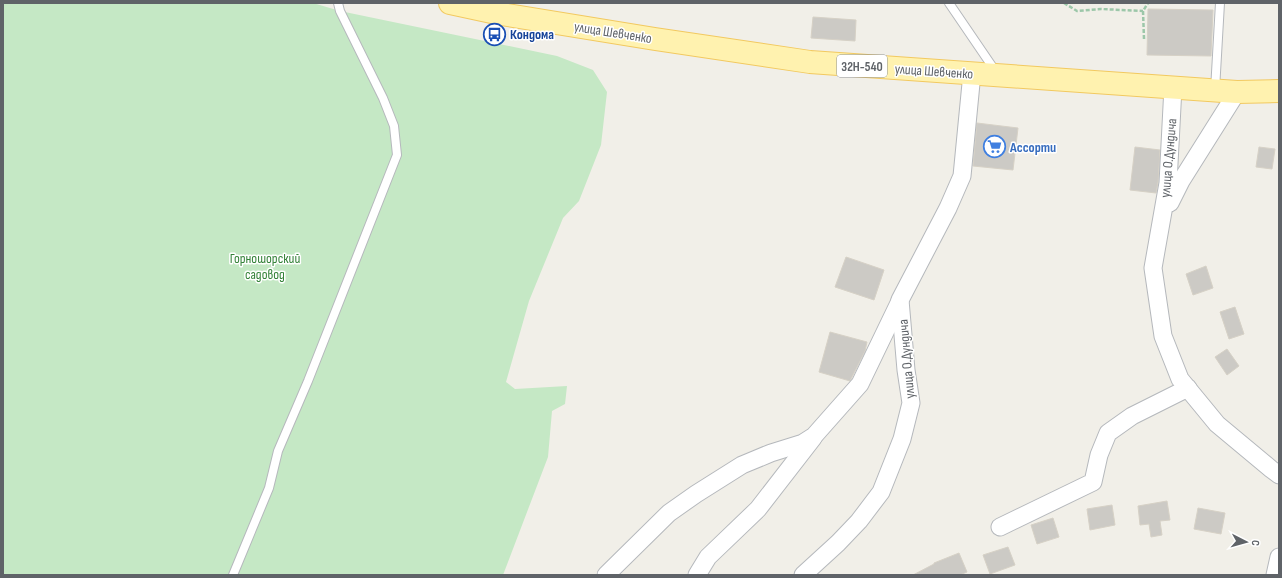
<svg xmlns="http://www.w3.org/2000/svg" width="1282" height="578" font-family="'Sofia Sans Condensed',sans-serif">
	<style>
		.green { fill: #c5e8c5 }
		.building { fill: #cccac5; stroke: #d6d1c6 }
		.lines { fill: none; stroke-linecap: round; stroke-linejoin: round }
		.lane-casing { stroke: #b5b8bc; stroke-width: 10 }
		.street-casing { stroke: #b5b8bc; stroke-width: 19 }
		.primary-casing { stroke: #f2c960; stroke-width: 24 }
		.path { stroke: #9cc7a9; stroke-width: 2.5; stroke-dasharray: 4 2; stroke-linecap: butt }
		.lane { stroke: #fff; stroke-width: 8 }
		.street { stroke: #fff; stroke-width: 17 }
		.primary { stroke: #fff2af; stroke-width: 22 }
		.labels { text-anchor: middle; stroke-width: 3; stroke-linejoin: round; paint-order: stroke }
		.shield { fill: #fff; stroke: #8f9295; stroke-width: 1 }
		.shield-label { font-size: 13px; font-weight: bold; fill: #5f6368 }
		.street-label { font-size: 14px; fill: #5f6368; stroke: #fff }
		.transit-label { font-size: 14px; font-weight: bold; fill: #164399; stroke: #fff; text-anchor: start }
		.shop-label { font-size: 14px; font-weight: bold; fill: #366cbe; stroke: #fff; text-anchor: start }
		.park-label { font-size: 14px; fill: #348238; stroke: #fff }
	</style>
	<rect width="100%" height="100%" fill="#f1efe8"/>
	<path class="green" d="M3,3H313L340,11L557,56L593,70L607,92L601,145L579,201L563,218L529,301L506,382L515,389L567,386L565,404L552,411L548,457L503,575H3Z"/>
	<g class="building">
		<path d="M1148,9L1213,10L1211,56L1147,55Z"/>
		<path d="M813,17L856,20L855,41L811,38Z"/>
		<path d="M977,123L1018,128L1013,170L973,166Z"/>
		<path d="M1135,147L1160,150L1158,182L1156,193L1130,190Z"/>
		<path d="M1259,147L1275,149L1272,169L1256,167Z"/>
		<path d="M846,257L884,270L874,300L835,287Z"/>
		<path d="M1206,266L1213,288L1193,295L1186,274Z"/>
		<path d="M1235,307L1244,334L1229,339L1220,312Z"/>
		<path d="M830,332L867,342L865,351L850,381L819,372Z"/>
		<path d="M1227,349L1239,366L1227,375L1215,357Z"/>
		<path d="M1167,501L1170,520L1160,521L1162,535L1151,537L1149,524L1140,525L1138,506Z"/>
		<path d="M1112,505L1115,525L1090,530L1087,509Z"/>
		<path d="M1198,508L1225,513L1221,534L1194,529Z"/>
		<path d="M1053,518L1059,537L1037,544L1031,525Z"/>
		<path d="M1008,547L1015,565L990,574L983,555Z"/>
		<path d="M959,553L967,572L960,575H913L934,564V563Z"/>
	</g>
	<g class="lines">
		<defs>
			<g id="lane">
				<path d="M949,3L996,72"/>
				<path d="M1215,90L1220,3"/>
				<path d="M233,575L269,488L278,451L308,381L397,155L394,126L383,98L340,11L338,3"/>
			</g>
			<g id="street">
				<path d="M1173,87L1168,183L1153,268L1163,336L1180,379L1217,424L1271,469L1279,475"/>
				<path d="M1170,203L1181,181L1237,92"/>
				<path d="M1000,527L1093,482L1099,455L1108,433L1132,416L1188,388"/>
				<path d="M606,575L669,513L696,494L742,465L771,453L803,443L814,436L860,384L900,301"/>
				<path d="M697,575L708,557L758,509L813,438"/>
				<path d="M803,575L838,543L859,521L881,492L902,439L911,403L906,370L900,300L948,208L962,176L972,73"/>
				<path d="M1275,575L1279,557"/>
			</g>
			<path id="primary" d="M450,3L501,14L655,39L810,62L1237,92L1279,91"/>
		</defs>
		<use href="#lane" class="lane-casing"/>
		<use href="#street" class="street-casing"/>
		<use href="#primary" class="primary-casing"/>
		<g class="path">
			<path d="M1064,3L1077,11L1101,9L1143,11"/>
			<path d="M1144,39L1143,11L1148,3"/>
		</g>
		<use href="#lane" class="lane"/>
		<use href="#street" class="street"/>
		<use href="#primary" class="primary"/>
	</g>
	<defs>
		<symbol id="bus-ring" viewBox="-11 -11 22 22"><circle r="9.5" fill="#fff" stroke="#1a4fb4" stroke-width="1.5"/><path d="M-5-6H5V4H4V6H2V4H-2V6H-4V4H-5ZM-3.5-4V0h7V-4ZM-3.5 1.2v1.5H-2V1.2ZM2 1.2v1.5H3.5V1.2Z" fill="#1a4fb4"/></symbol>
		<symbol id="supermarket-ring" viewBox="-11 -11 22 22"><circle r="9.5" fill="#fff" stroke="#3f7fe0" stroke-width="1.5"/><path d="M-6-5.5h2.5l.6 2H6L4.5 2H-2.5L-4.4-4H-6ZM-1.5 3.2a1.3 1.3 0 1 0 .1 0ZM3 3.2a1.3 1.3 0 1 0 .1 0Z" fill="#3f7fe0"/></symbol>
	</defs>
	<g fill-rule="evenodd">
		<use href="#bus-ring" x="482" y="22" width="25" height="25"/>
		<use href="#supermarket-ring" x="982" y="134" width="25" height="25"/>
	</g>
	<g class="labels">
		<rect class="shield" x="837" y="55" width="50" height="22" rx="3"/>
		<g class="shield-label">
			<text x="862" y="71">32Н-540</text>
		</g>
		<g class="street-label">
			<text transform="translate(613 32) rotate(9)" y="5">улица Шевченко</text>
			<text transform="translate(934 71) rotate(4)" y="5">улица Шевченко</text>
			<text transform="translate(1168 158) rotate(-85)" y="5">улица О.Дундича</text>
			<text transform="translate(906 359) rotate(-95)" y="5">улица О.Дундича</text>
		</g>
		<g class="transit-label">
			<text x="510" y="39">Кондома</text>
		</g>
		<g class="shop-label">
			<text x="1010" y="152">Ассорти</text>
		</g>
		<g class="park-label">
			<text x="265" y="263">Горношорский<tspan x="265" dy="16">садовод</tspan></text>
		</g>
	</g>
	<rect width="1282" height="578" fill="none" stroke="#5f6368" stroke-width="8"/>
	<g transform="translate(1246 542) rotate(96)" stroke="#ffffff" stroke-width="3" paint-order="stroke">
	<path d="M0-3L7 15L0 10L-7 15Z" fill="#5f6368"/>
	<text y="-6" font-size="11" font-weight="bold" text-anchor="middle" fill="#5f6368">С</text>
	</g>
</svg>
